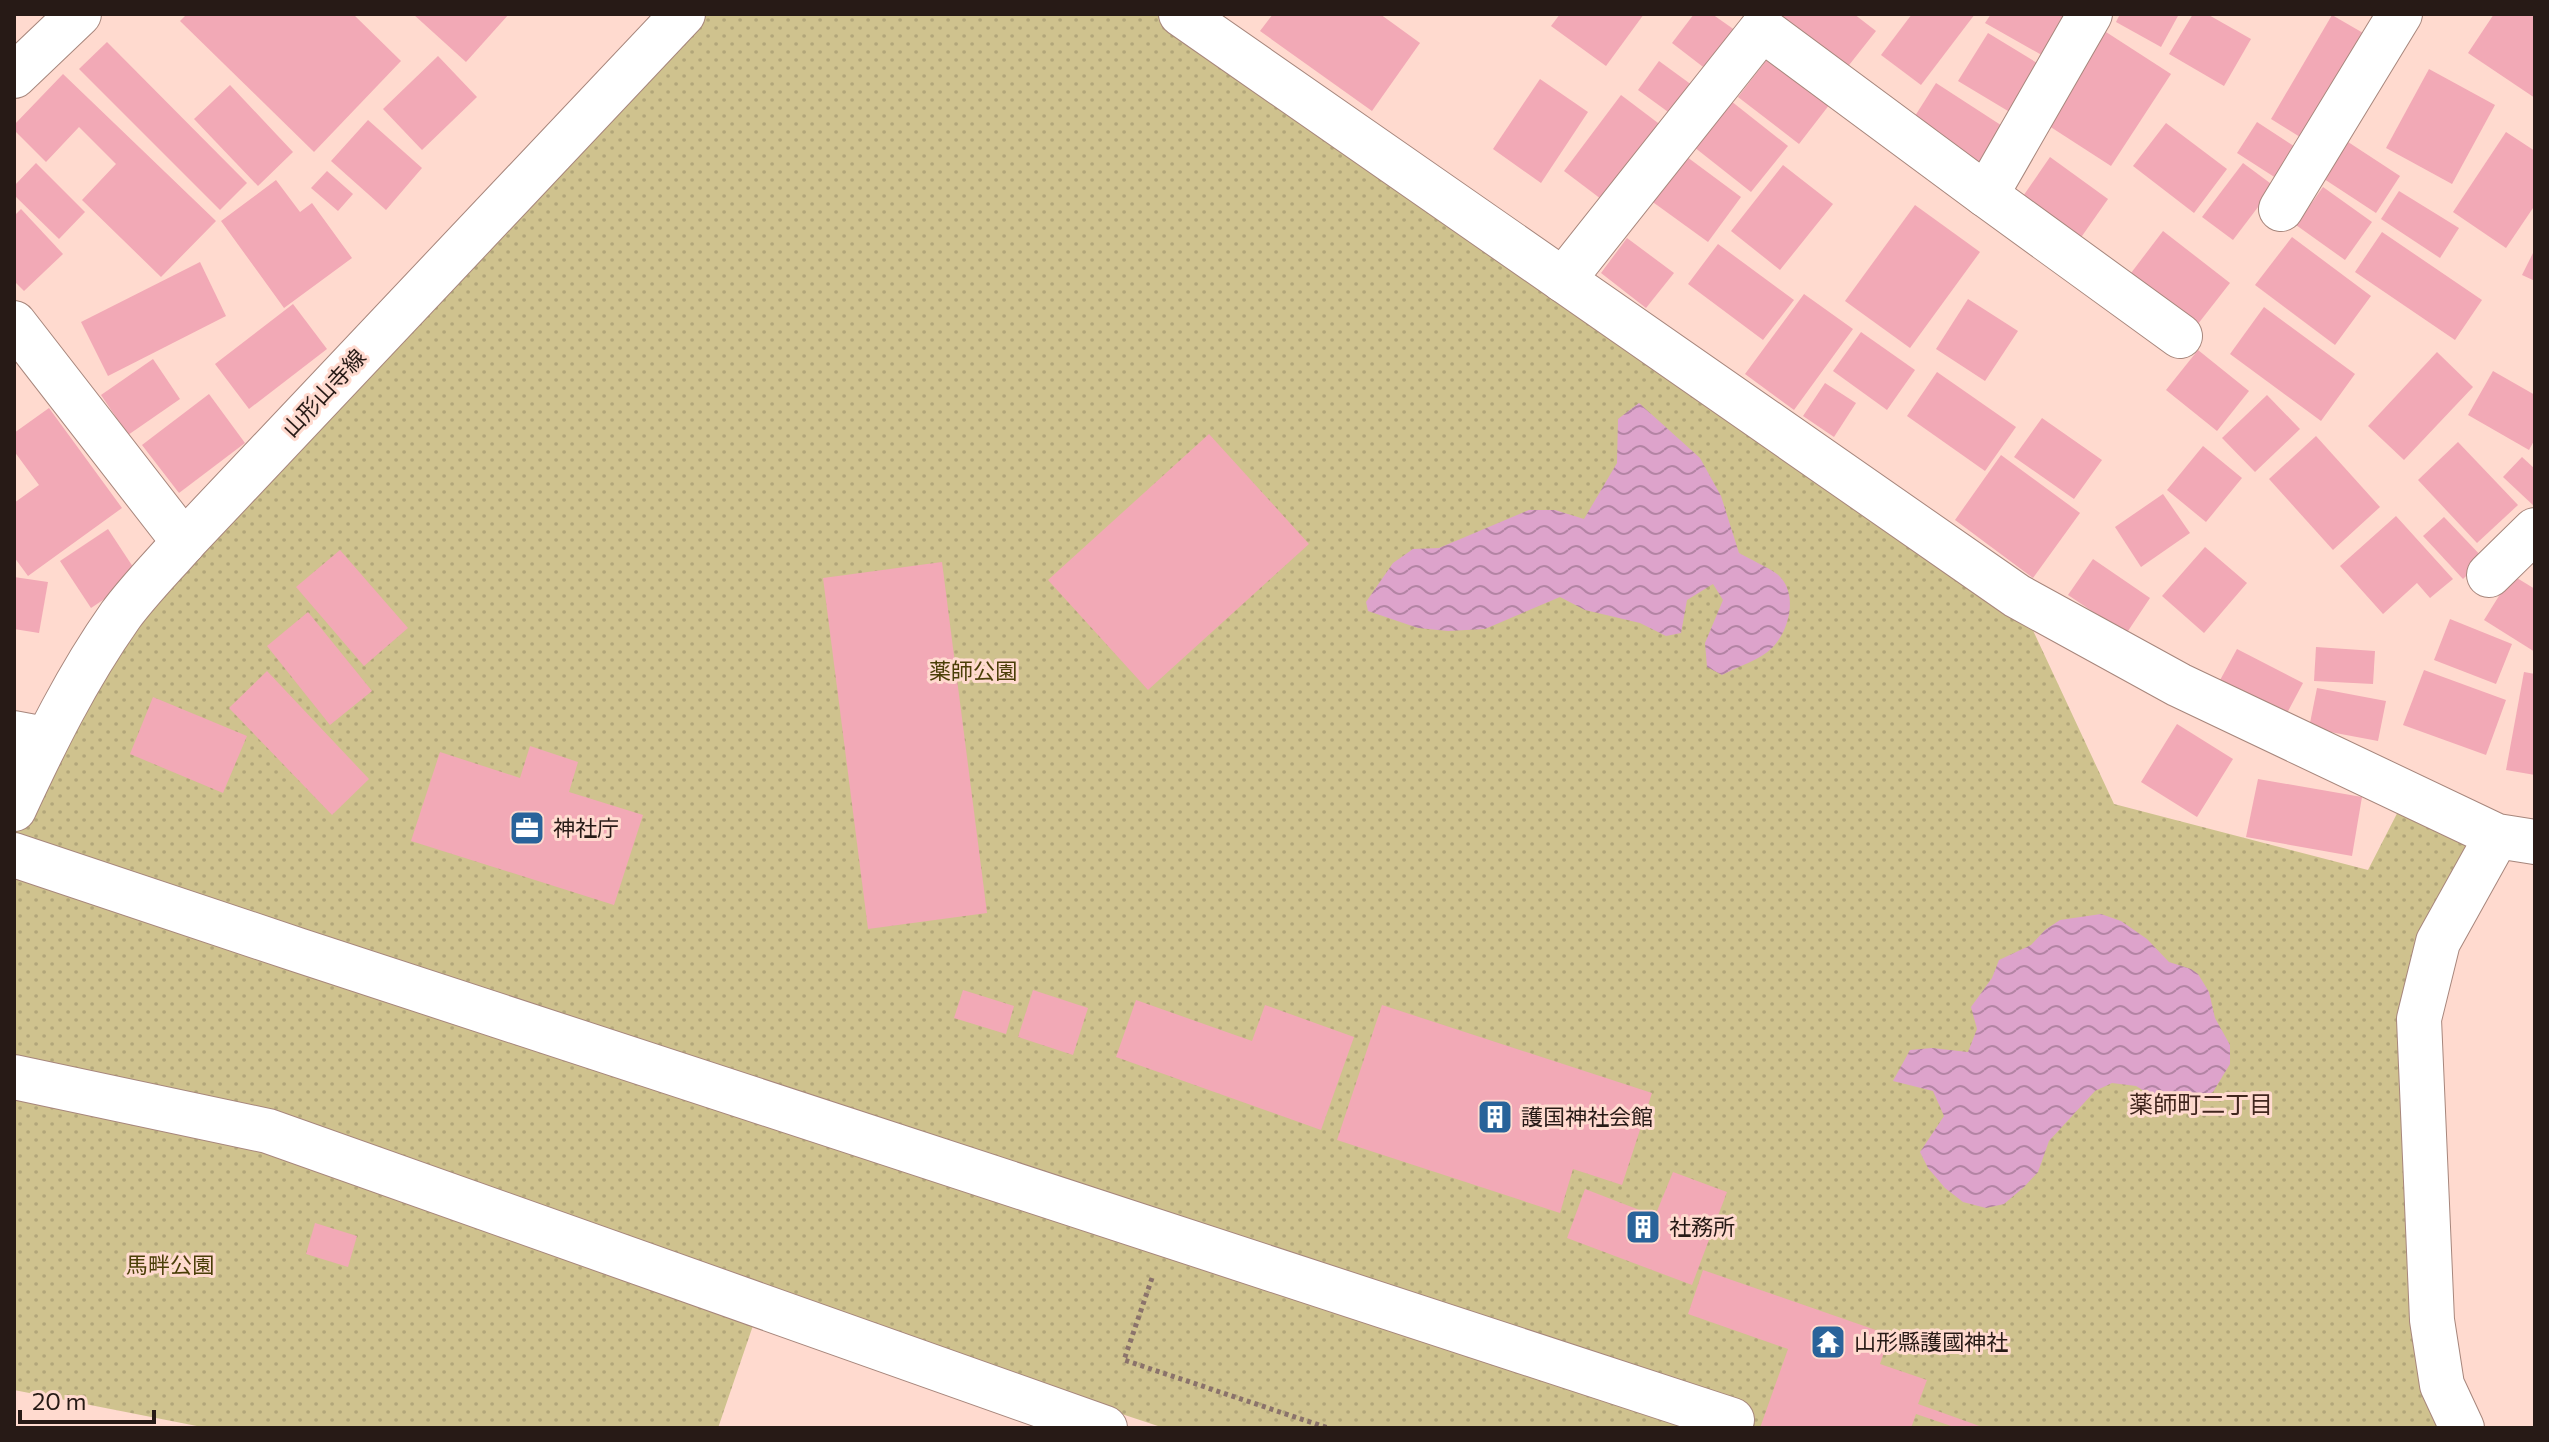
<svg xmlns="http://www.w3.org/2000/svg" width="2549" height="1442" font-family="Commissioner,'Noto Sans JP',sans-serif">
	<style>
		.grass { fill: url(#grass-dots) }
		.water { fill: url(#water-waves) }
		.building { fill: #f2a9b6 }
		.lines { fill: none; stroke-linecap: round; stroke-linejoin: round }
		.minor-casing { stroke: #a7867c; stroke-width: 46 }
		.major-casing { stroke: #a7867c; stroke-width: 46 }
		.path { stroke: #8a726b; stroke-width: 5; stroke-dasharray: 4 4; stroke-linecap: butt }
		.minor { stroke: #fff; stroke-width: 44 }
		.major { stroke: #fff; stroke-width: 44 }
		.labels { text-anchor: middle; stroke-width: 6; stroke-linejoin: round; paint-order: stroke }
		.street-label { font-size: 22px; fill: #271a16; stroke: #ffdacf }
		.park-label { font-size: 22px; fill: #4a3e07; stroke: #ffdacf }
		.poi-label { font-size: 22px; fill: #271a16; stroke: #ffdacf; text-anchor: start }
		.neighbourhood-label { font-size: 24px; fill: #41261e; stroke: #ffdacf }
	</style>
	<defs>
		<pattern id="grass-dots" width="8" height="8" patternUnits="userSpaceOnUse" patternTransform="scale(2)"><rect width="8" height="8" fill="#cfc28e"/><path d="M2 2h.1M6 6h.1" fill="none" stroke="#b2a67a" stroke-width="1.8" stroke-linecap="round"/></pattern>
		<pattern id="water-waves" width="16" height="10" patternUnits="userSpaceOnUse" patternTransform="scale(2)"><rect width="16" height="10" fill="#dda3cb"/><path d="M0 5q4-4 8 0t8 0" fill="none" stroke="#b384a4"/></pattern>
	</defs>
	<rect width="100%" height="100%" fill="#ffdacf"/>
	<path class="grass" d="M683,14H1181L2017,596L2114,804L2368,870L2407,794L2497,836L2419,1019L2462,1428H1164L323,1149L760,1305L718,1428H207L14,1390V809L184,542Z"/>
	<g class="water">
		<path d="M1639,403L1700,458L1721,496L1739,553C1751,560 1766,566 1777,574C1799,592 1790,630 1772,648C1760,660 1737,667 1722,675L1707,667L1705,643L1723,600L1713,584L1687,600L1681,633L1666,636L1640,623L1585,610L1560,597L1485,629L1448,631L1418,628L1368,611L1366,602L1393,563L1413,549L1439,548L1529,510H1555L1584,519L1617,463L1618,419Z"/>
		<path d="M2101,914L2121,921L2147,939L2169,962L2191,969L2198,974L2209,992L2215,1018L2230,1045V1064L2213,1092L2194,1101H2182L2151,1095L2136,1086L2112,1083L2095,1091L2049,1141L2038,1172L2024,1187L2004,1204L1986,1208L1963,1202L1945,1188L1928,1168L1920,1152L1944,1116L1933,1091L1893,1081L1910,1050L1932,1048L1968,1052L1977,1029L1971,1007L1992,978L1999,960L2031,945L2045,930L2060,920Z"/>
	</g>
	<g class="building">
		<path d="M187,14H353L401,61L314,152L180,21Z"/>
		<path d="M413,14H509L466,62Z"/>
		<path d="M1273,14H1380L1420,43L1372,111L1260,31Z"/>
		<path d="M1560,14H1644L1606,66L1551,26Z"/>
		<path d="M1694,14H1712L1739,33L1711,73L1672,43Z"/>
		<path d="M1772,14H1854L1876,31L1842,74Z"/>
		<path d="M1912,14H1975L1921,85L1881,55Z"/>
		<path d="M1991,14H2072L2047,58L1985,23Z"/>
		<path d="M2120,14H2179L2161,47L2116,22Z"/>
		<path d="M2193,14H2207L2251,39L2224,86L2169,54Z"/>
		<path d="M2494,14H2535V98L2468,53Z"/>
		<path d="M2332,15L2370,37L2308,142L2271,119Z"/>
		<path d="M2106,32L2171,74L2111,166L2046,124Z"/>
		<path d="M1988,33L2042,66L2013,114L1958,81Z"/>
		<path d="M107,42L247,183L220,210L79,69Z"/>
		<path d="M1772,53L1833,100L1799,144L1738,97Z"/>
		<path d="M438,56L477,97L422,150L383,109Z"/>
		<path d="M1659,61L1696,88L1675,117L1638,90Z"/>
		<path d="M2429,69L2495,105L2452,184L2386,148Z"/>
		<path d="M63,74L216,221L161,277L82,200L116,164L79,127L46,162L14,130V125Z"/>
		<path d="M1540,79L1588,112L1541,183L1493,149Z"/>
		<path d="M1936,83L2010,131L1982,174L1908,127Z"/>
		<path d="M230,85L293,152L258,186L194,119Z"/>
		<path d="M1621,95L1666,129L1609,205L1564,171Z"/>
		<path d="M1731,101L1788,146L1751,192L1694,147Z"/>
		<path d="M368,120L422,168L386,210L331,161Z"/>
		<path d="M2257,122L2300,150L2279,180L2237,153Z"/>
		<path d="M2166,123L2227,169L2194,213L2133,166Z"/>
		<path d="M2506,132L2535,151V205L2506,248L2453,212Z"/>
		<path d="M2342,138L2400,176L2376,213L2318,175Z"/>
		<path d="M1683,154L1741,197L1708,242L1650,200Z"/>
		<path d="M2050,157L2108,199L2075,246L2017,205Z"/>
		<path d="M36,163L85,212L59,239L14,195V186Z"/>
		<path d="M2243,163L2274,186L2233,240L2202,217Z"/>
		<path d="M1783,165L1833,204L1780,270L1731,231Z"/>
		<path d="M327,171L353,194L338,211L311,188Z"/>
		<path d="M276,180L300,212L312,203L352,258L284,308L221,221Z"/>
		<path d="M2323,187L2372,222L2345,260L2296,225Z"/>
		<path d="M2399,191L2459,228L2440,258L2381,219Z"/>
		<path d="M1915,205L1980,252L1910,348L1845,301Z"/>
		<path d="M21,209L63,254L24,291L14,281V216Z"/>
		<path d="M2163,231L2230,283L2194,329L2128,277Z"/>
		<path d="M2382,232L2482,300L2455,340L2355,272Z"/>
		<path d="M2292,237L2371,296L2335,345L2255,285Z"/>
		<path d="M1627,238L1674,273L1646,308L1601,273Z"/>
		<path d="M1718,244L1794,300L1763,340L1688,284Z"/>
		<path d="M2535,249V281L2522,275Z"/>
		<path d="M200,262L226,316L108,376L81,322Z"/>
		<path d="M1804,294L1853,329L1794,410L1745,374Z"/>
		<path d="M1968,299L2018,331L1985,381L1936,349Z"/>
		<path d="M293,304L327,349L249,409L215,364Z"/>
		<path d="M2264,307L2355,374L2321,421L2230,354Z"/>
		<path d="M1861,332L1915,370L1887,410L1833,371Z"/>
		<path d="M2198,350L2249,391L2217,431L2166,390Z"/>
		<path d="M2437,352L2473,387L2404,460L2368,426Z"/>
		<path d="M153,359L180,399L128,435L101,395Z"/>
		<path d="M2493,371L2535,395V439L2529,450L2468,415Z"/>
		<path d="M1937,372L2016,427L1985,471L1907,416Z"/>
		<path d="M1825,383L1856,403L1834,437L1803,416Z"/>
		<path d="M209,394L245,443L179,493L142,445Z"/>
		<path d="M2267,395L2300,429L2255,472L2222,438Z"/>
		<path d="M49,408L122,508L28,576L14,557V503L39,485L14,451V433Z"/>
		<path d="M2042,418L2102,460L2074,499L2014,457Z"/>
		<path d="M1209,434L1309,544L1148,690L1048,580Z"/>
		<path d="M2316,436L2380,507L2333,550L2269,479Z"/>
		<path d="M2458,442L2518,505L2477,543L2418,480Z"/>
		<path d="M2203,446L2242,478L2206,522L2167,490Z"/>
		<path d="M2001,455L2080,513L2033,578L1955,520Z"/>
		<path d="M2522,457L2535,469V507L2503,477Z"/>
		<path d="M2163,494L2190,533L2141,567L2115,527Z"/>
		<path d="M2396,516L2453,579L2430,598L2417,583L2383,614L2340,566Z"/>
		<path d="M2444,517L2484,559L2463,579L2423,536Z"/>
		<path d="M108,529L139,576L91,608L60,561Z"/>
		<path d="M2205,547L2247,583L2204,633L2162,596Z"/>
		<path d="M340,550L408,628L364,666L296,587Z"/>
		<path d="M2093,559L2150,598L2126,634L2068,595Z"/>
		<path d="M942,562L987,913L868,929L823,578Z"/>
		<path d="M2512,575L2535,589V652L2484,620Z"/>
		<path d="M14,577L48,582L39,633L14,629Z"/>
		<path d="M308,612L372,691L330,725L267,646Z"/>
		<path d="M2450,619L2512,644L2496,684L2434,660Z"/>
		<path d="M2316,647L2375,651L2373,684L2314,681Z"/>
		<path d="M2237,649L2303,683L2285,717L2219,682Z"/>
		<path d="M2424,670L2506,700L2486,755L2403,725Z"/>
		<path d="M267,671L369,779L332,815L229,708Z"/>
		<path d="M2524,672L2535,674V775L2506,770Z"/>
		<path d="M2317,688L2386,701L2378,741L2309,728Z"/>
		<path d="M153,697L247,736L223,793L130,754Z"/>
		<path d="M2177,724L2233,759L2197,817L2141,782Z"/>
		<path d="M530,746L578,762L569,792L643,815L614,905L411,841L440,752L520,778Z"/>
		<path d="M2258,779L2362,797L2352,856L2246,837Z"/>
		<path d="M963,990L1014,1006L1006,1034L954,1018Z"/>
		<path d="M1033,990L1088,1008L1073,1055L1018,1037Z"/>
		<path d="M1136,1000L1252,1041L1265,1005L1354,1037L1321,1130L1116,1057Z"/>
		<path d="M1382,1005L1652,1093L1622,1185L1573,1169L1560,1213L1337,1140Z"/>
		<path d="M1673,1172L1727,1192L1692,1285L1567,1238L1585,1189L1655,1216Z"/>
		<path d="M315,1223L357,1236L348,1267L306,1254Z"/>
		<path d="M1703,1270L1890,1335L1880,1364L1927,1380L1918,1404L1985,1428H1957L1916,1414L1911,1428H1760L1788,1349L1688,1314Z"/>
	</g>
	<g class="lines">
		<defs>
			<g id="minor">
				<path d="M1181,14L2017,596L2179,685L2497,836L2535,842"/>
				<path d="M14,76L79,14"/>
				<path d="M1986,195L2180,336"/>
				<path d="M2281,209L2400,14"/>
				<path d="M1563,280L1762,29L1986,195L2090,14"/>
				<path d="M14,323L184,542"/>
				<path d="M2489,575L2535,530"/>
				<path d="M14,733L46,739"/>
				<path d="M14,855L298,950L1732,1420"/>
				<path d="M14,1077L268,1131L1105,1428"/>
				<path d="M2462,1428L2442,1385L2432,1320L2419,1019L2438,942L2497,836"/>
			</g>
			<path id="major" d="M14,809C45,742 77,677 120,616C139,590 163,566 184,542L683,14"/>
		</defs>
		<use href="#minor" class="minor-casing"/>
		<use href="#major" class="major-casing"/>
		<path class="path" d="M1152,1278L1124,1360L1328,1428"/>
		<use href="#minor" class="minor"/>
		<use href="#major" class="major"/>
	</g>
	<defs>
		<symbol id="office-square" viewBox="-11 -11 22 22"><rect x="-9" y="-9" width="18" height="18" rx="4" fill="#29639a" stroke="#ffdacf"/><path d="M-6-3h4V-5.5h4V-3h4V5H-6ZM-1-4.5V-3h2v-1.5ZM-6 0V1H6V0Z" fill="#fff"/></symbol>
		<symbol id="building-square" viewBox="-11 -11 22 22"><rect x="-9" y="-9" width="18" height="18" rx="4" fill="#29639a" stroke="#ffdacf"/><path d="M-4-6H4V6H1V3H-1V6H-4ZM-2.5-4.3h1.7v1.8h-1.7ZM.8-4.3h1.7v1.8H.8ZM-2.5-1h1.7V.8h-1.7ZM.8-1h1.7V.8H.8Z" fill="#fff"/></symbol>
		<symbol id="temple-square" viewBox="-11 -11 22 22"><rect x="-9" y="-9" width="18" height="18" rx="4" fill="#29639a" stroke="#ffdacf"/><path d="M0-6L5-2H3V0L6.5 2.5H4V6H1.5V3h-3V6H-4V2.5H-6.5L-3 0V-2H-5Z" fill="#fff"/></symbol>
	</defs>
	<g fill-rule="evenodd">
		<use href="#office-square" x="507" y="808" width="40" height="40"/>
		<use href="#building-square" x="1475" y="1097" width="40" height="40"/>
		<use href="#building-square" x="1623" y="1207" width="40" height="40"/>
		<use href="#temple-square" x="1808" y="1322" width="40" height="40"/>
	</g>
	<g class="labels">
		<g class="street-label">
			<text transform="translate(324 393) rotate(-47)" y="8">山形山寺線</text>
		</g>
		<g class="park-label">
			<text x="973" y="679">薬師公園</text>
			<text x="170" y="1273">馬畔公園</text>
		</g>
		<g class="poi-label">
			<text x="553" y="836">神社庁</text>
			<text x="1521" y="1125">護国神社会館</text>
			<text x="1669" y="1235">社務所</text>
			<text x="1854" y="1350">山形縣護國神社</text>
		</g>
		<g class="neighbourhood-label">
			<text x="2201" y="1113">薬師町二丁目</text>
		</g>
	</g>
	<rect width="2549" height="1442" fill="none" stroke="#271a16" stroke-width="32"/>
	<path d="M20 1410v12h134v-12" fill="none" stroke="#271a16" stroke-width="4"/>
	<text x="32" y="1410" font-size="24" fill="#271a16" stroke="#ffdacf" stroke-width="6" paint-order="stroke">20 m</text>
</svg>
